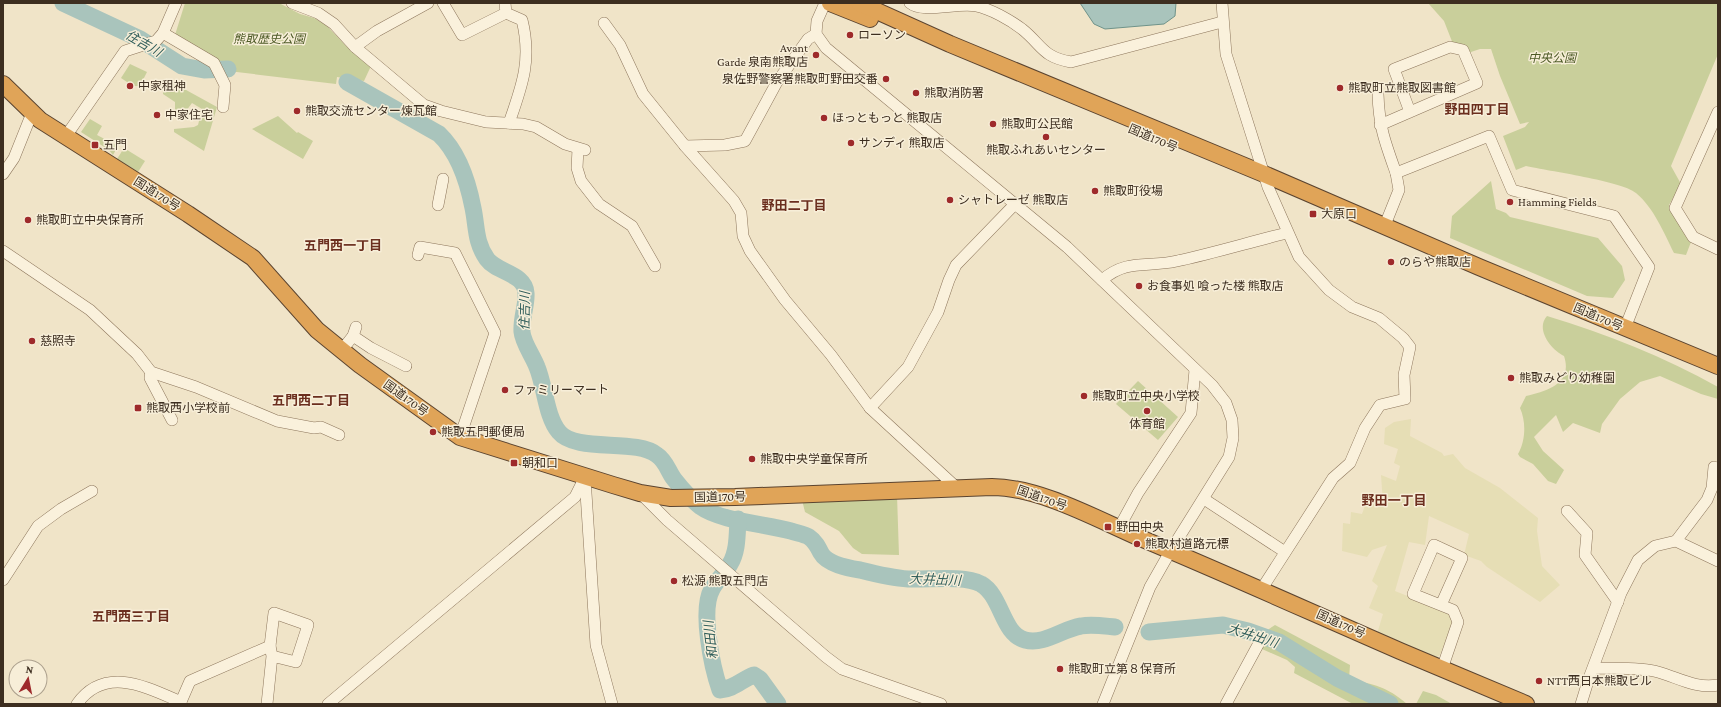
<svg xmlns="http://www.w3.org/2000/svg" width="1721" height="707" font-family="'Crimson Pro','Noto Sans JP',serif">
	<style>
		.farmland { fill: #e6deb5 }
		.green { fill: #c9cf9b }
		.water { fill: #a9c4bc; stroke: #6f938a }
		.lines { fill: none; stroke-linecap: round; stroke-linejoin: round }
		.river { stroke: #a9c4bc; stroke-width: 17 }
		.minor-casing { stroke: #8d765c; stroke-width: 12 }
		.highway-casing { stroke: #5b4430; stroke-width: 18 }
		.minor { stroke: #faf1dc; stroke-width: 11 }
		.highway { stroke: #e0a458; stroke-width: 16 }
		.poi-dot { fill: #9e2a2b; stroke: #f7eed8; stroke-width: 1.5 }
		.labels { text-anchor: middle; stroke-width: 3; stroke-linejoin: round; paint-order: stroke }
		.poi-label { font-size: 12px; fill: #3d2e20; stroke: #f7eed8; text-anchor: start }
		.park-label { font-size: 12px; font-style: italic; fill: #4d5a26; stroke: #f7eed8 }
		.street-label { font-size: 12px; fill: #3d2e20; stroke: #f7eed8 }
		.water-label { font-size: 13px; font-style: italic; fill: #2f5d5a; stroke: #f7eed8 }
		.neighbourhood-label { font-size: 13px; font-weight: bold; fill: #6b2e1e; stroke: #f7eed8 }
	</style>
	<rect width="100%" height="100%" fill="#f0e4c8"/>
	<path class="farmland" d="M1411,419L1410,436L1442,453L1444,456L1453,454L1465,468L1500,488L1538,518L1537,531L1542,566L1560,585L1540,602L1487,567L1481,561L1464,555L1469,534L1429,516L1425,545L1409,542L1395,591L1450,613L1453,623L1440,655L1434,659L1377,634L1383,614L1369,608L1378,586L1372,581L1387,545L1372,550L1367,557L1342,551L1343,523L1350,524L1351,512L1362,514L1367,500L1383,503L1381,475L1396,481L1400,466L1394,463L1398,449L1384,444L1385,428L1394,422Z"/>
	<g class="green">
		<path d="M185,3H279L300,14L314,18L326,25L347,47L371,66L364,81L337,77L336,84L228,71V66L219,65L175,35Z"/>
		<path d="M1428,3H1718V54L1671,166L1681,184L1669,205L1691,242L1686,255L1674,253C1664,233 1654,208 1636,193C1622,181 1548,171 1526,166L1516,170L1503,136L1525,127L1529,122L1520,124L1500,76L1491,49H1480L1468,53L1453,44L1444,21Z"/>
		<path d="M130,64L147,72L140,86H133L121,78Z"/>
		<path d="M170,83L177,85L217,107L204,151L174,132V129L194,127L198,125L202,109L192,103L183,115L178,114L175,110V102L163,94V88Z"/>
		<path d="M278,116L297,133L298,132L313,141L303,159L252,129Z"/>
		<path d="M90,119L102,126L97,135L118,146L113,155L109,150L81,132Z"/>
		<path d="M124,148L145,161L138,172L117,159Z"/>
		<path d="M1491,181L1496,209L1506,213L1510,217L1598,238L1622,266L1625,280L1613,298L1587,296L1450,238L1452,216Z"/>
		<path d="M1547,316C1607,334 1664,357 1718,387V399L1701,394L1660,376L1640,382L1620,399L1602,424L1600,433L1573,423L1563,432L1556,415L1534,437L1543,451L1564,470L1556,484L1548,481L1533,464L1520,457L1518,454C1526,440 1526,421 1520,408L1526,396C1548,391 1573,383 1564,356C1551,350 1535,329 1547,316Z"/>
		<path d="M1138,381L1178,417L1158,440L1116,404Z"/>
		<path d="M897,495L899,555L862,554L853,548L839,531L805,512L802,500Z"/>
		<path d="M1275,625L1350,665L1349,679C1375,685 1386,686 1407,704H1353L1294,673L1295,667L1287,660L1262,649L1259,643L1266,631Z"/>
		<path d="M1423,691L1436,695L1452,704H1416Z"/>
	</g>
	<path class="water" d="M1080,3H1176L1175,16L1164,24L1105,29L1094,24Z"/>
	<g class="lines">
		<g class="river">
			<path d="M63,3L140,39L182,66L204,70L228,69"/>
			<path d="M347,82L439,134C458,152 468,182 473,208C477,227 475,242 487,259C497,273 525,273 526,293C527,305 521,318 522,332C523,343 533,356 537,367C545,386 546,417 559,432C576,453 636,438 657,455C666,461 668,471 674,479C681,488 692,500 701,507C720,521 766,524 791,531C796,533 804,534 809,537C815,541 818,547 821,553C827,564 848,568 860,570C876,574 892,578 908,579C929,580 963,575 981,584C1002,596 1002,634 1025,640C1045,645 1062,629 1081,626C1092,624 1104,626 1115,627"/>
			<path d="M738,519C737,534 738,551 730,564C725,573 717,580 712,589C700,610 712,667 720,690C734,689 741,680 754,675L760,679L778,704"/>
			<path d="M1149,632L1223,625L1248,631L1279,642L1337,678L1390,704"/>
		</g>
		<defs>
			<g id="minor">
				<path d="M292,3L318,13L334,24L355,47L424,105L441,111L486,122L523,124L536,127L565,144L585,150"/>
				<path d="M443,3L462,35L506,13"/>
				<path d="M505,3L506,13L522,20C532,60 522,86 509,123"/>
				<path d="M825,3L817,21L816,34L826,48L1067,247L1212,385L1226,403L1232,420L1233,438L1229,457L1171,550L1150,587L1103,704"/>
				<path d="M910,3C923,14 958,2 976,6C991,9 1010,20 1022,29C1042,45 1042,57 1071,62L1222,22"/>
				<path d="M1222,3L1226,54L1268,187L1299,257L1329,290L1352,307L1379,318L1403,338L1410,347L1404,375L1405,399L1380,405L1365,428L1350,463L1333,478L1261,590"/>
				<path d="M604,23L620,45L643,94L685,146L734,201L741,213L743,236L750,251L785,300L831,355L870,408L957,488"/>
				<path d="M163,33L214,63L225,85L223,107"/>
				<path d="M355,47L377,31L428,3"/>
				<path d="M1378,94C1379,127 1385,142 1396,173"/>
				<path d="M1718,112L1675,208L1693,237L1718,249"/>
				<path d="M1380,125L1477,83L1463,50L1450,47L1394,69L1410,112"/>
				<path d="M66,136L125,51L156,41L163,33L176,3"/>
				<path d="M685,146L725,145L745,141L777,82L808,39L816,34"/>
				<path d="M578,149L577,168L581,181L599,204L632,226L655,266"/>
				<path d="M3,174L14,158L32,113"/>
				<path d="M438,205L443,179"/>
				<path d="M1385,225L1399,190L1396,173L1489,136L1512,190L1614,216L1649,267L1625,328"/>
				<path d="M3,251L90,310L137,354L151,372L196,387L277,421L314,428L321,427L339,435"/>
				<path d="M418,255L420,247L455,253L495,333L460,437"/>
				<path d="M1102,280C1128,258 1147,268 1177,261C1214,253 1250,242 1287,233"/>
				<path d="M353,336L371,348L406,366"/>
				<path d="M342,350L353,336L356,327"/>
				<path d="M151,372L150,378L172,420"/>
				<path d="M870,408L908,367L938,312L949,280L956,265L1016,203"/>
				<path d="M585,478L596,645L612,704"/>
				<path d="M640,493L667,520L826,657L842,669L941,704"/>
				<path d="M1204,499L1285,552"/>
				<path d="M1567,511L1587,533L1585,555L1618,602"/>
				<path d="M1119,528L1138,493L1191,413L1195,370"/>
				<path d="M1676,541L1707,500L1712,488L1714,467"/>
				<path d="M3,580L38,526L61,509L92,491"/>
				<path d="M1441,605L1462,558L1434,545L1413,594L1453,610L1458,622L1442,669"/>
				<path d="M1594,668C1613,669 1640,667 1658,672C1679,678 1696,689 1718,685"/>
				<path d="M77,704C105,665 146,687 181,702"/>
				<path d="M180,704L190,681L270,646"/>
				<path d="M267,704L272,656L270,646L274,613L308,625L296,662L272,656"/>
				<path d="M328,704L575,497L585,477"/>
				<path d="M1226,704L1259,643"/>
				<path d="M1581,704L1589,678L1621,593L1638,560L1655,546L1676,541L1718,561"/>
			</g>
			<g id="highway">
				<path d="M830,3L870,19"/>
				<path d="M859,3L950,44L1264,174L1479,267L1718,366"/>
				<path d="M3,84L40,120L188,214L253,258L317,330L360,365L460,437L613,485L640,493L671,498L735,497L992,487C1041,487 1100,521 1145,540C1231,576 1315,614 1400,651C1442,669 1484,686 1526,704"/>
			</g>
		</defs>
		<use href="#minor" class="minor-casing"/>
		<use href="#highway" class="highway-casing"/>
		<use href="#minor" class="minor"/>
		<use href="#highway" class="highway"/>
	</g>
	<g class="poi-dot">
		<circle cx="850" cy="35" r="4"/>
		<circle cx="816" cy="55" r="4"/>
		<circle cx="886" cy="79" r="4"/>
		<circle cx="130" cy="86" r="4"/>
		<circle cx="1340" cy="88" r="4"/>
		<circle cx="916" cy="93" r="4"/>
		<circle cx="297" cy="111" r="4"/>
		<circle cx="157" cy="115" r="4"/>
		<circle cx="824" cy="118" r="4"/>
		<circle cx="993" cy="124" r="4"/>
		<circle cx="1046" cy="137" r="4"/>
		<circle cx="851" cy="143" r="4"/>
		<rect x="91" y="141" width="8" height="8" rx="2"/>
		<circle cx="1095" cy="191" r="4"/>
		<circle cx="950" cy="200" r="4"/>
		<circle cx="1510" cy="202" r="4"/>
		<rect x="1309" y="210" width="8" height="8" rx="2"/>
		<circle cx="28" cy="220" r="4"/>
		<circle cx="1391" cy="262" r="4"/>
		<circle cx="1139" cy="286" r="4"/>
		<circle cx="32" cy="341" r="4"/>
		<circle cx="1511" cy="378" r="4"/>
		<circle cx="505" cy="390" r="4"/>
		<circle cx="1084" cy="396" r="4"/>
		<rect x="134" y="404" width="8" height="8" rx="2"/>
		<circle cx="1147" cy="411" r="4"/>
		<circle cx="433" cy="432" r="4"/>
		<circle cx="752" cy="459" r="4"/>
		<rect x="510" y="459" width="8" height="8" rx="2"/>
		<rect x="1104" y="523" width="8" height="8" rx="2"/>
		<circle cx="1137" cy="544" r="4"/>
		<circle cx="674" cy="581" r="4"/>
		<circle cx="1060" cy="669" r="4"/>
		<circle cx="1539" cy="681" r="4"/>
	</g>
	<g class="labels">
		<g class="poi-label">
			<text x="858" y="39">ローソン</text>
			<text x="808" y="52" text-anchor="end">Avant<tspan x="808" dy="14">Garde 泉南熊取店</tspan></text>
			<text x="878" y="83" text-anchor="end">泉佐野警察署熊取町野田交番</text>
			<text x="138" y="90">中家租神</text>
			<text x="1348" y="92">熊取町立熊取図書館</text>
			<text x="924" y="97">熊取消防署</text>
			<text x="305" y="115">熊取交流センター煉瓦館</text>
			<text x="165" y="119">中家住宅</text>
			<text x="832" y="122">ほっともっと 熊取店</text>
			<text x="1001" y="128">熊取町公民館</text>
			<text x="859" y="147">サンディ 熊取店</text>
			<text x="103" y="149">五門</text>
			<text x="1046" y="154" text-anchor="middle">熊取ふれあいセンター</text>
			<text x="1103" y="195">熊取町役場</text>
			<text x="958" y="204">シャトレーゼ 熊取店</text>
			<text x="1518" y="206">Hamming Fields</text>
			<text x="1321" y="218">大原口</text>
			<text x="36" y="224">熊取町立中央保育所</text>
			<text x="1399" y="266">のらや熊取店</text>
			<text x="1147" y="290">お食事処 喰った楼 熊取店</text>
			<text x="40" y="345">慈照寺</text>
			<text x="1519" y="382">熊取みどり幼稚園</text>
			<text x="513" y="394">ファミリーマート</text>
			<text x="1092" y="400">熊取町立中央小学校</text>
			<text x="146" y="412">熊取西小学校前</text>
			<text x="1147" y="428" text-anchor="middle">体育館</text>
			<text x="441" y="436">熊取五門郵便局</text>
			<text x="760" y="463">熊取中央学童保育所</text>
			<text x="522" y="467">朝和口</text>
			<text x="1116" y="531">野田中央</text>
			<text x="1145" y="548">熊取村道路元標</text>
			<text x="682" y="585">松源 熊取五門店</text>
			<text x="1068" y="673">熊取町立第８保育所</text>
			<text x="1547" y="685">NTT西日本熊取ビル</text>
		</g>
		<g class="park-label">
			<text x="269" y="43">熊取歴史公園</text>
			<text x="1552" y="62">中央公園</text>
		</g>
		<g class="street-label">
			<text transform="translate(1153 138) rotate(23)" y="4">国道170号</text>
			<text transform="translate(157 194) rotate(32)" y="4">国道170号</text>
			<text transform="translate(1598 317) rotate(23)" y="4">国道170号</text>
			<text transform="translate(406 398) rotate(36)" y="4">国道170号</text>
			<text transform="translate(720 497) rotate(-1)" y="4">国道170号</text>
			<text transform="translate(1042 498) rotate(19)" y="4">国道170号</text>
			<text transform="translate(1341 624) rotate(24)" y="4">国道170号</text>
		</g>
		<g class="water-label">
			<text transform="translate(144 43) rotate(30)" y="5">住吉川</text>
			<text transform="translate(524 311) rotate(-89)" y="5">住吉川</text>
			<text transform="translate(935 579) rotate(2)" y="5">大井出川</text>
			<text transform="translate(1253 635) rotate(18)" y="5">大井出川</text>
			<text transform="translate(710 640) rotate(-97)" y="5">和田川</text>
		</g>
		<g class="neighbourhood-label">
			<text x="1477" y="114">野田四丁目</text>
			<text x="794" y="210">野田二丁目</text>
			<text x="343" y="250">五門西一丁目</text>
			<text x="311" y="405">五門西二丁目</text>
			<text x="1394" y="505">野田一丁目</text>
			<text x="131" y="621">五門西三丁目</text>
		</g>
	</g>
	<rect width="1721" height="707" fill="none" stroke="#3d2e20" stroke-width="8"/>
	<g transform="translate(28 679) rotate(10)"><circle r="19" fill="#f7eed8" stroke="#ada18e"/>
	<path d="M0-3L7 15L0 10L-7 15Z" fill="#9e2a2b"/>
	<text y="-6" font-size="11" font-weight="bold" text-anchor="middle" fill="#3d2e20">N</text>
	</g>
</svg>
